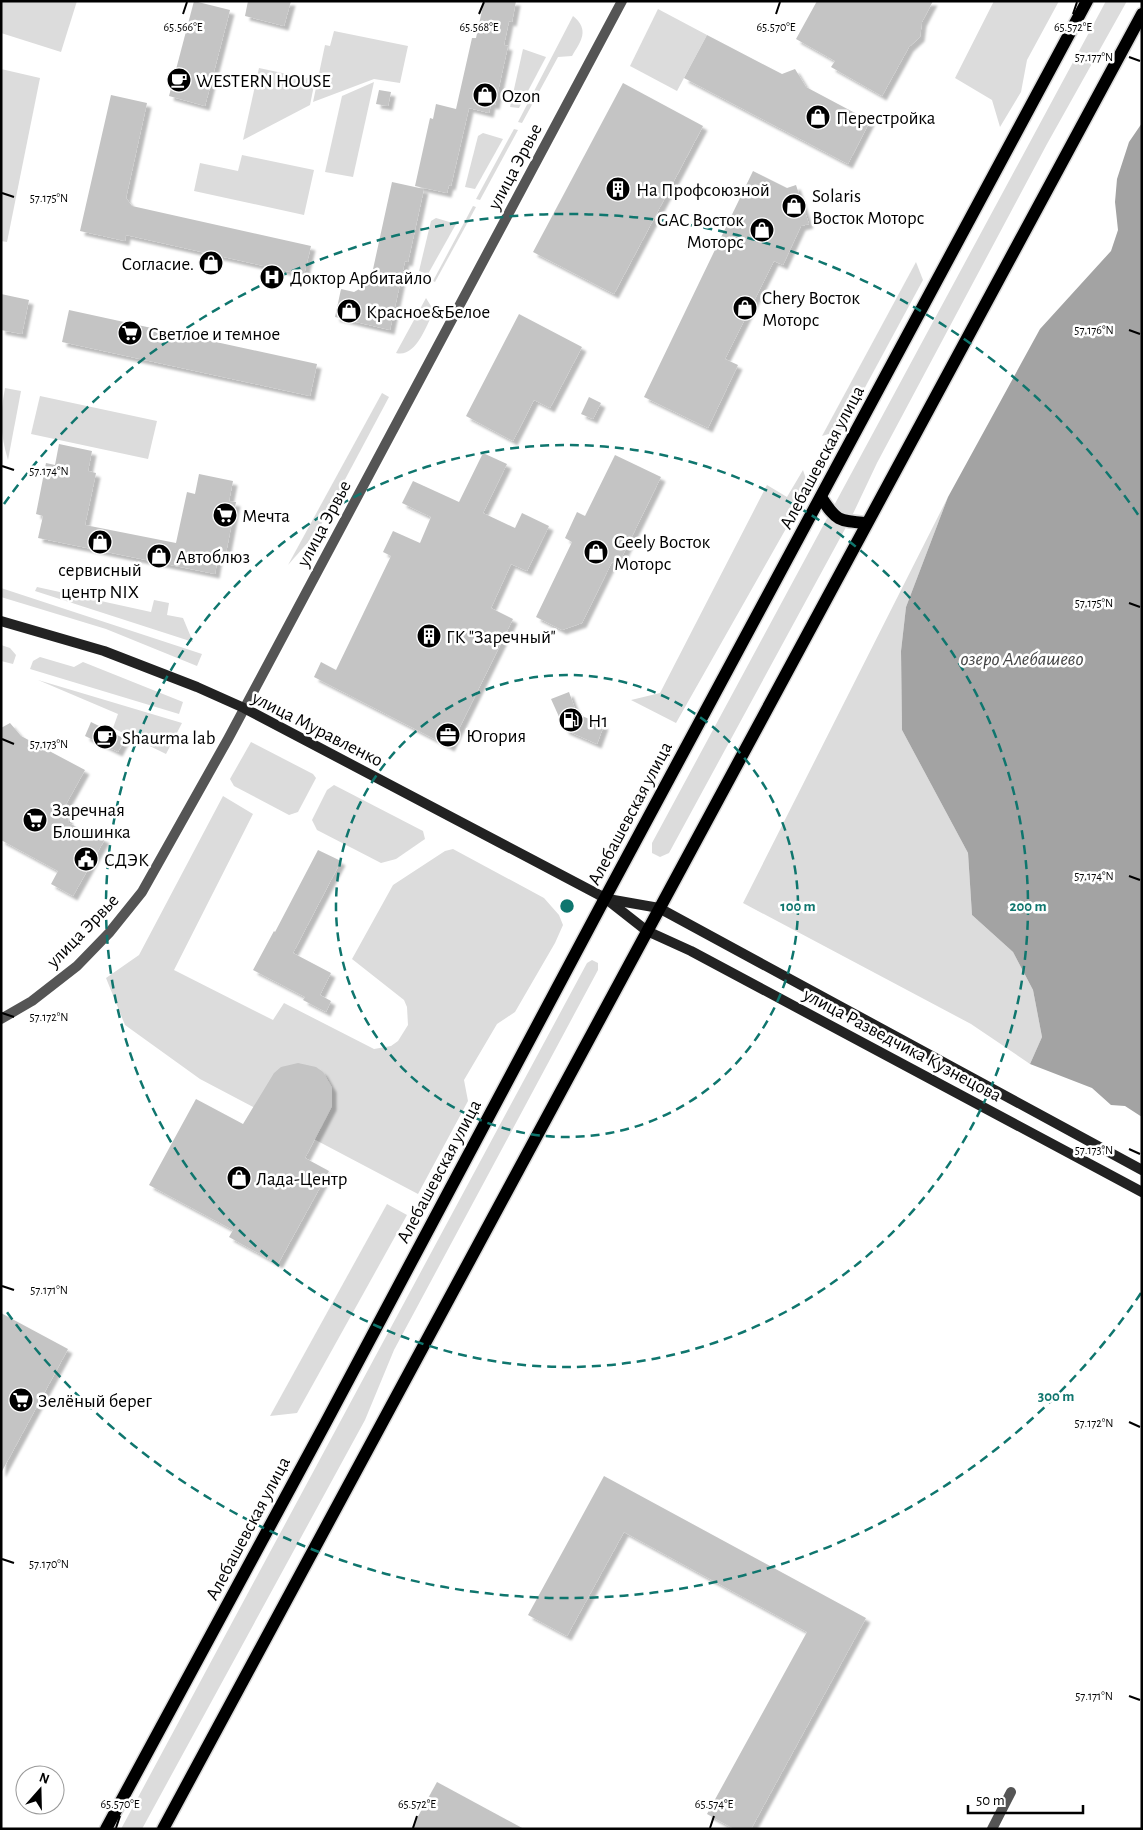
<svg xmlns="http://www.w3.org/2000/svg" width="1143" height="1830" font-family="'Alegreya Sans',sans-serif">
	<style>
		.green { fill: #dcdcdc }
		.water { fill: #a3a3a3 }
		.building { fill: #c4c4c4; filter: url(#shadow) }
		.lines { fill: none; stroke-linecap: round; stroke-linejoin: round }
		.primary-casing { stroke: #dbdbdb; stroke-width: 15 }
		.street { stroke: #555; stroke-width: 10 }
		.secondary { stroke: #222; stroke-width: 10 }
		.primary { stroke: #000; stroke-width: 12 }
		.ticks { fill: none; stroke: #000; stroke-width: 2 }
		.ring { fill: none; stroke: #0f766e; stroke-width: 2.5; stroke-dasharray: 9 6 }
		.labels { text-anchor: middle; stroke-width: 5; stroke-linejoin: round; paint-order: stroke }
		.poi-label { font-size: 19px; fill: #000; stroke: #fff; text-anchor: start }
		.street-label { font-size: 19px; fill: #000; stroke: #fff }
		.water-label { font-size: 20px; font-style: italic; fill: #444; stroke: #fff }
		.ticks-label { font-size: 12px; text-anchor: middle; fill: #000; stroke: #fff; stroke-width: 5; stroke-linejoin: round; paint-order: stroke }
		.centre { fill: #0f766e; stroke: #fff; stroke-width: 2.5 }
		.ring-label { font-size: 15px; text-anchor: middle; font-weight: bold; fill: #0f766e; stroke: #fff; stroke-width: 5; stroke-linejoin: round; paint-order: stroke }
	</style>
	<defs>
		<filter id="shadow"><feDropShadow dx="4.5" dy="4.5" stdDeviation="1" flood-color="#0004"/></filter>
	</defs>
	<rect width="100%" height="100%" fill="#fff"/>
	<g class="green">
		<path d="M1,1H77L61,52L1,33Z"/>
		<path d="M994,1H1059L1027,60L1021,92L1000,127L992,100L955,78Z"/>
		<path d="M1106,1H1127L1047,144L877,463L851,518L669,853L660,857L652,853V843Z"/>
		<path d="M658,9L707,35L677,91L630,66Z"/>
		<path d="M573,16C590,30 581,41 572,56L558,57L522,123L518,122Z"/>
		<path d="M334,31L408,46L400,83L374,79L313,102L325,45L330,46Z"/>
		<path d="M523,49L546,57L519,108L510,107Z"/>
		<path d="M259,68L315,80L310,105L243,140Z"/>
		<path d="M1,69L40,78L7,242L1,241Z"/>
		<path d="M374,82L353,177L325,172L342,96Z"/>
		<path d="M514,129L518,130L480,200L476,199Z"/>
		<path d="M483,133L503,139L475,189L465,187L478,136Z"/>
		<path d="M242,155L314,170L304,215L194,191L200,163L238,171Z"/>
		<path d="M473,206L476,207L435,282L433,281Z"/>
		<path d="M436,218L456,224L428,274L419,271L431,221Z"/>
		<path d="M916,262L923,280L842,430L822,436Z"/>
		<path d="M426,298L434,311C426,326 416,358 396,353Z"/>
		<path d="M5,388L21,391L8,460C0,434 0,415 5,388Z"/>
		<path d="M382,393L389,397L317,532L288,565Z"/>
		<path d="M40,396L157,421L148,459L31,434Z"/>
		<path d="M803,470L809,488L676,723L631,700L660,693L767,485L787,497Z"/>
		<path d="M948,497L906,607L901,651L902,730L968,853L972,915L1013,952L1033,990L1042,1037L1030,1064L971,1024L743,903Z"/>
		<path d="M37,587L151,612L154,600L169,603L167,615L183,618L193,642L35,591Z"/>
		<path d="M1,588L202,654L197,666L106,629L1,597Z"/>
		<path d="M1,645L10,648L16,655L13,664L1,661Z"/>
		<path d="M40,657L74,667L83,662L183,702L179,714L30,669L33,661Z"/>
		<path d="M38,680L182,723L166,754L113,728L118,714Z"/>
		<path d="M251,742L313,774L316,778L298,812L289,815L234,786L230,779Z"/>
		<path d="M334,785L423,831L425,839L396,859L381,863L317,830L312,820L327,790Z"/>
		<path d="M223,796L253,814L174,970L273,1020L284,1003L374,1049L391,1046L398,1041L408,1025L407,1007L404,1000L352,959L393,885L445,851L453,849L544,898L559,915L563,925L555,943L515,1012L497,1024L464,1080L468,1101L418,1194L200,1079L125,1025L106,978L139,955Z"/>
		<path d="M592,960L598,963V970L394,1350L365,1420L142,1829H121L587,963Z"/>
		<path d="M387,1204L407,1215L297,1413L270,1416Z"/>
	</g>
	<path class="water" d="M1142,123V1117L1125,1106L1111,1105L1092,1088L1030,1064L1042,1037L1033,990L1013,952L972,915L968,853L902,730L901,651L906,607L948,497L1040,329L1111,251L1118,230L1115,202L1117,179L1129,142Z"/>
	<g class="building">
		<path d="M194,1L230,10L205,106L169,96Z"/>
		<path d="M248,1H291L284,26L245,16Z"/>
		<path d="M484,1H516L512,22L509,21L504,45L508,46L495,105L491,104L489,113L469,108L451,186L449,185L447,193L415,186L430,118L433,119L436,104L456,109L472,38H476Z"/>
		<path d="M817,1H933L922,22L920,37L909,47L882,96L831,67L835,61L796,39Z"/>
		<path d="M707,35L782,74L795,69L806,87L870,121L848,164L684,78Z"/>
		<path d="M623,83L703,126L614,294L533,252Z"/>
		<path d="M379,90L391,92L388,106L376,104Z"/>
		<path d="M111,95L147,103L126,198L132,206L311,246L304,275L126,235L125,241L80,231Z"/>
		<path d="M753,171L787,188L796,185L809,224L801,226L783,265L774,261L725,359L738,365L708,428L644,397Z"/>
		<path d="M392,182L424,189L408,262L405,261L390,330L335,317L341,289L354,292L370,283Z"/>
		<path d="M1,294L29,300L22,334L1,330Z"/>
		<path d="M69,310L317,364L310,396L62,342Z"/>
		<path d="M519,314L582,347L550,408L534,400L513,441L466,416Z"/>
		<path d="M589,397L601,403L593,419L581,414Z"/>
		<path d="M59,444L92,451L88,471L96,473L85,525L176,543L187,492L195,494L199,474L233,481L229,501L236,502L226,553L219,552L215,574L38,538L43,516L36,514L46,463L55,465Z"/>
		<path d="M483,453L507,464L483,513L515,528L522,513L549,526L527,571L511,564L491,608L513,619L450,747L314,677L321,662L336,670L391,556L383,552L393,531L420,543L431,517L402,503L413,481L459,502Z"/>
		<path d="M615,455L661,477L618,565L612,562L582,623L562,630L536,617L572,542L565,538L577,512L585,516Z"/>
		<path d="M569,692L577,714L604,725L597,744L565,730L551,699Z"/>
		<path d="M91,722L125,739L118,752L85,736Z"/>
		<path d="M10,723L21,736L85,770L65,806L69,823L90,834L91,832L105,839L73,896L51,884L58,871L1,840V728Z"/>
		<path d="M318,850L341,861L293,953L331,973L320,995L331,1001L326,1012L303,1000L305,997L253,970L274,931L275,932Z"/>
		<path d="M298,1063L316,1067L323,1072L332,1088V1106L305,1158L329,1171L278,1264L229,1237L233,1230L149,1185L196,1099L243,1124L274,1073L281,1067Z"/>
		<path d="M1,1313L68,1349L1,1473Z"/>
		<path d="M604,1476L866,1618L751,1829H734L707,1814L807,1632L624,1532L567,1636L528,1615Z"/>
		<path d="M437,1782L524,1829H411Z"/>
	</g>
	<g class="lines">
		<defs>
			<g id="primary">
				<path d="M821,497C836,521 839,521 866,523"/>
				<path d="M106,1829L325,1424L605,898L1087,1"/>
				<path d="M163,1829L1142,14"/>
			</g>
		</defs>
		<use href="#primary" class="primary-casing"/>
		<g class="street">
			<path d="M1,1019L32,1001L77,966L109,933L142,892L228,739L622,1"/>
			<path d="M992,1829L1011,1792"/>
		</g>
		<g class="secondary">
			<path d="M1,621L104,651L197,687L244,708L605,898L647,931L691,951L1142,1192"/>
			<path d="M608,899L659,908L1142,1170"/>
		</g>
		<use href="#primary" class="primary"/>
	</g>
	<path class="ticks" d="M183,14L187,2M479,14L484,2M776,14L780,2M1073,14L1077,2M1129,57L1140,61M2,193L14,197M1129,330L1140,334M2,466L14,470M1129,603L1140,607M2,739L14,744M1129,876L1140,880M2,1013L14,1017M1129,1149L1140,1154M2,1286L14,1290M1129,1422L1140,1427M2,1559L14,1563M1129,1696L1140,1700M116,1828L120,1816M413,1828L417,1816M710,1828L714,1816"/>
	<g class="ring">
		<circle cx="567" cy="906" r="231"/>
		<circle cx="567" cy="906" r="461"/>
		<path d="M1141 1293A692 692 0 0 1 4 1308M4 504A692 692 0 0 1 1141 519"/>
	</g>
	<defs>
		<symbol id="cafe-disc" viewBox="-11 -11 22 22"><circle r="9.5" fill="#000" stroke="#fff"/><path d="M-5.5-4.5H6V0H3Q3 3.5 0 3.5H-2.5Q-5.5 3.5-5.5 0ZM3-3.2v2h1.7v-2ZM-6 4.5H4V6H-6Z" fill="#fff"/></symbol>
		<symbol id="shop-disc" viewBox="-11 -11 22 22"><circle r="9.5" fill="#000" stroke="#fff"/><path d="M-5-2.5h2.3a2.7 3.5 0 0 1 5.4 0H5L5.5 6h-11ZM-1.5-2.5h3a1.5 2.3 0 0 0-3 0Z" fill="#fff"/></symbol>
		<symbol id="building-disc" viewBox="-11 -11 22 22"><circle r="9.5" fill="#000" stroke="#fff"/><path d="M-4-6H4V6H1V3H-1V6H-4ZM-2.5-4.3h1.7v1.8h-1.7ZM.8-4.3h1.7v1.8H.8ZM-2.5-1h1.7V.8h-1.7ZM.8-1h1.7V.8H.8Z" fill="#fff"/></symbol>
		<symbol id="hospital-disc" viewBox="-11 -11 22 22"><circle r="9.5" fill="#000" stroke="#fff"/><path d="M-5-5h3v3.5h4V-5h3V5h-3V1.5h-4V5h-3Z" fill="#fff"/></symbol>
		<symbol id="supermarket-disc" viewBox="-11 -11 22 22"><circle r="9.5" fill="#000" stroke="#fff"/><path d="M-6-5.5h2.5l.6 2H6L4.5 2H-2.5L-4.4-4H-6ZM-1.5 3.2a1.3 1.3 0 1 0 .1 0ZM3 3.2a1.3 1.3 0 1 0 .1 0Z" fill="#fff"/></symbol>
		<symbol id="fuel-disc" viewBox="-11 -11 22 22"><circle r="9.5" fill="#000" stroke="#fff"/><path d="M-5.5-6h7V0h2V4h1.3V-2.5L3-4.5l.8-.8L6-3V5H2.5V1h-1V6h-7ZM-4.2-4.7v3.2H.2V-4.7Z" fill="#fff"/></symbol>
		<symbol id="office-disc" viewBox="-11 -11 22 22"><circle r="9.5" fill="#000" stroke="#fff"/><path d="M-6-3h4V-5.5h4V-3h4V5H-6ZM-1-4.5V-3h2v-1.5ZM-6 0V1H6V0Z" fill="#fff"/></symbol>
		<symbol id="civic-disc" viewBox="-11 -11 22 22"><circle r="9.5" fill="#000" stroke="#fff"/><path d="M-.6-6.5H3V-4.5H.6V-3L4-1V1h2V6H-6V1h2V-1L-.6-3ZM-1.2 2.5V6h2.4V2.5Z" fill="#fff"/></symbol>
	</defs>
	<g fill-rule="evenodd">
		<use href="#cafe-disc" x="165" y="66" width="28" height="28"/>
		<use href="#shop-disc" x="471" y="81" width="28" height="28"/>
		<use href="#shop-disc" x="804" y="103" width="28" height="28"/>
		<use href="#building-disc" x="604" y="175" width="28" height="28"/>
		<use href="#shop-disc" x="780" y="192" width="28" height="28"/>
		<use href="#shop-disc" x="748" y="216" width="28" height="28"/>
		<use href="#shop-disc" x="197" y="249" width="28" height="28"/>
		<use href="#hospital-disc" x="258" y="263" width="28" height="28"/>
		<use href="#shop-disc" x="731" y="294" width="28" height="28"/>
		<use href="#shop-disc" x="335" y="297" width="28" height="28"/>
		<use href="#supermarket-disc" x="116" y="319" width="28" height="28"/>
		<use href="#supermarket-disc" x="211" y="501" width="28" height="28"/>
		<use href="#shop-disc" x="86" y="528" width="28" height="28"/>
		<use href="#shop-disc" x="582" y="538" width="28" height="28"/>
		<use href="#shop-disc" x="145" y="542" width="28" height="28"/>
		<use href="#building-disc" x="415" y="622" width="28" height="28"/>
		<use href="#fuel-disc" x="557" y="706" width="28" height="28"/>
		<use href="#office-disc" x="434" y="721" width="28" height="28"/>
		<use href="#cafe-disc" x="91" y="723" width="28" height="28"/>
		<use href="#supermarket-disc" x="21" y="806" width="28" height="28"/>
		<use href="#civic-disc" x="72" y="845" width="28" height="28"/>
		<use href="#shop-disc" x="225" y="1164" width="28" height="28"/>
		<use href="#supermarket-disc" x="7" y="1386" width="28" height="28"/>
	</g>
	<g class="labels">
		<g class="poi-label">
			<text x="196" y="87">WESTERN HOUSE</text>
			<text x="502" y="102">Ozon</text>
			<text x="836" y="124">Перестройка</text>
			<text x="636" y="196">На Профсоюзной</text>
			<text x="812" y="202">Solaris<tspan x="812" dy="22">Восток Моторс</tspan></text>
			<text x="744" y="226" text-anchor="end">GAC Восток<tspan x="744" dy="22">Моторс</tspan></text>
			<text x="194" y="270" text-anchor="end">Согласие.</text>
			<text x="290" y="284">Доктор Арбитайло</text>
			<text x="762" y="304">Chery Восток<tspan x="762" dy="22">Моторс</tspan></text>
			<text x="366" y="318">Красное&amp;Белое</text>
			<text x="148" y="340">Светлое и темное</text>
			<text x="242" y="522">Мечта</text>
			<text x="614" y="548">Geely Восток<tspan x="614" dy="22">Моторс</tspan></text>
			<text x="176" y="563">Автоблюз</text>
			<text x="100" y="576" text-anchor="middle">сервисный<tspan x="100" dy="22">центр NIX</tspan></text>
			<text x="446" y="643">ГК "Заречный"</text>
			<text x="588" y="727">Н1</text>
			<text x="466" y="742">Югория</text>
			<text x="122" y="744">Shaurma lab</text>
			<text x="52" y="816">Заречная<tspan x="52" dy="22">Блошинка</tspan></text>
			<text x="104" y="866">СДЭК</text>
			<text x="256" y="1185">Лада-Центр</text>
			<text x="38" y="1407">Зелёный берег</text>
		</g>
		<g class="street-label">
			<text transform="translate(514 166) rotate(-62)" y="7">улица Эрвье</text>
			<text transform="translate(821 457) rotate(-62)" y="7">Алебашевская улица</text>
			<text transform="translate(323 523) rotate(-62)" y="7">улица Эрвье</text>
			<text transform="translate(318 728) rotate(27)" y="7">улица Муравленко</text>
			<text transform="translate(629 813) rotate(-62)" y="7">Алебашевская улица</text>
			<text transform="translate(82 930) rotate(-46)" y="7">улица Эрвье</text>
			<text transform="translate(903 1044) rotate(28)" y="7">улица Разведчика Кузнецова</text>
			<text transform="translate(438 1171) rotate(-62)" y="7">Алебашевская улица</text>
			<text transform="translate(247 1528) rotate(-62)" y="7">Алебашевская улица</text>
		</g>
		<g class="water-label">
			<text x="1022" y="665">озеро Алебашево</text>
		</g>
	</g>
	<g class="ticks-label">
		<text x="183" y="31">65.566°E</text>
		<text x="479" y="31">65.568°E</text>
		<text x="776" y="31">65.570°E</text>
		<text x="1073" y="31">65.572°E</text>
		<text x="1094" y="61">57.177°N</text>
		<text x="49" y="202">57.175°N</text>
		<text x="1094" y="334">57.176°N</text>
		<text x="49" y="475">57.174°N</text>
		<text x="1094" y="607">57.175°N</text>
		<text x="49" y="748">57.173°N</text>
		<text x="1094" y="880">57.174°N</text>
		<text x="49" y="1021">57.172°N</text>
		<text x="1094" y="1154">57.173°N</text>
		<text x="49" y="1294">57.171°N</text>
		<text x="1094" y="1427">57.172°N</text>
		<text x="49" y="1568">57.170°N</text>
		<text x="1094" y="1700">57.171°N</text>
		<text x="120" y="1808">65.570°E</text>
		<text x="417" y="1808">65.572°E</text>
		<text x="714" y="1808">65.574°E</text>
	</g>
	<circle cx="567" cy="906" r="8" class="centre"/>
	<g class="ring-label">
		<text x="798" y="911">100 m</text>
		<text x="1028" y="911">200 m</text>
		<text x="1056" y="1401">300 m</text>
	</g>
	<rect width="1143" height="1830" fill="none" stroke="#000000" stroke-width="5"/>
	<g transform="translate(40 1790) rotate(20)"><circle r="24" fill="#ffffff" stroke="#999999"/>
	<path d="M0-4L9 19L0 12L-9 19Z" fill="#000000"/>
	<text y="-8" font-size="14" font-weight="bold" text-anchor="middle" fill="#000000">N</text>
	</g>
	<path d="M968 1805v8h115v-8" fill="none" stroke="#000000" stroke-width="2.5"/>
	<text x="976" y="1805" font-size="15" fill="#000000" stroke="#ffffff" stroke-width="4" paint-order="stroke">50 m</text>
</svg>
